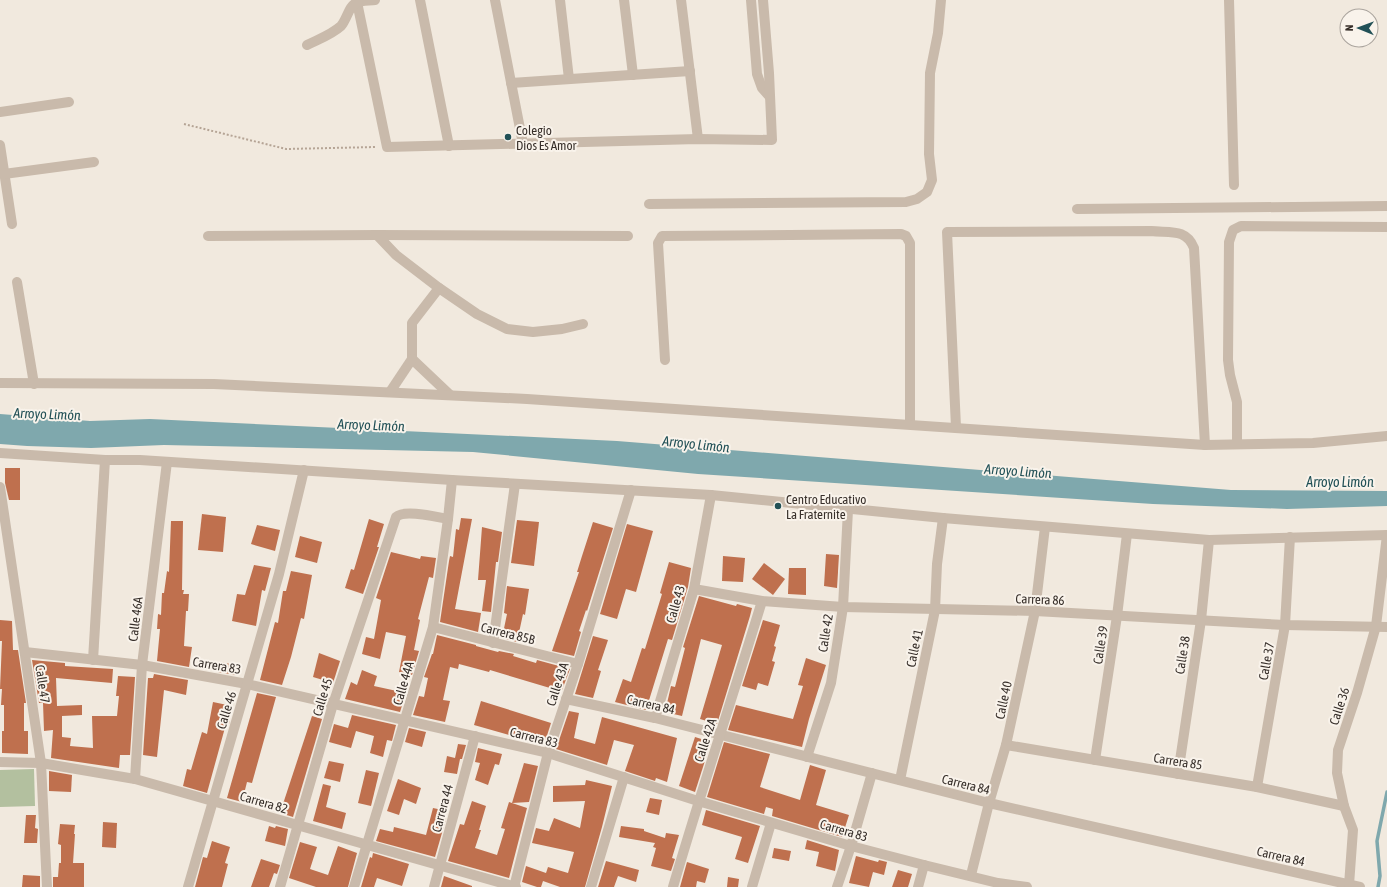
<svg xmlns="http://www.w3.org/2000/svg" width="1387" height="887" font-family="'Asap Condensed',sans-serif">
	<style>
		.green { fill: #b3c09f }
		.water { fill: #7fa8ad }
		.lines { fill: none; stroke-linecap: round; stroke-linejoin: round }
		.stream { stroke: #7fa8ad; stroke-width: 3.5 }
		.building { fill: #bf704e }
		.path { stroke: #b5a495; stroke-width: 2; stroke-dasharray: 2 2; stroke-linecap: butt }
		.minor { stroke: #c9baab; stroke-width: 10 }
		.poi-dot { fill: #215056; stroke: #f9f3eb; stroke-width: 1.5 }
		.labels { text-anchor: middle; stroke-width: 4; stroke-linejoin: round; paint-order: stroke }
		.poi-label { font-size: 13px; fill: #372f2a; stroke: #f9f3eb; text-anchor: start }
		.street-label { font-size: 13px; fill: #372f2a; stroke: #f9f3eb }
		.water-label { font-size: 14px; font-style: italic; fill: #215056; stroke: #f9f3eb }
	</style>
	<rect width="100%" height="100%" fill="#f1e9de"/>
	<path class="green" d="M34,769L35,806L0,807V770Z"/>
	<path class="water" d="M0,414L90,421L150,419L617,441L1231,490L1387,491V506L1287,509L1153,504L698,474L473,452L164,445L91,448L27,446L0,444Z"/>
	<g class="lines">
		<path class="stream" d="M1378,887L1380,876L1377,841L1387,792"/>
	</g>
	<g class="building">
		<path d="M5,468H20V500H9L5,483Z"/>
		<path d="M202,514L226,517L223,552L198,550Z"/>
		<path d="M461,518L472,519L455,609L481,613L478,632L440,622L449,561L450,556L453,557L456,529L459,530Z"/>
		<path d="M369,519L384,524L377,547H379L363,594L345,588L351,569L354,570Z"/>
		<path d="M517,520L539,522L534,566L511,563Z"/>
		<path d="M171,521H183L182,590H184L183,594H189L188,611H186L184,646L192,647L189,667L157,661L160,629H157L158,614L161,615L162,593H164L167,571L169,572Z"/>
		<path d="M593,522L613,528L587,611L586,610L579,631L581,632L574,656L552,651L579,572H577L582,556Z"/>
		<path d="M627,524L653,531L636,592L626,589L617,619L600,614Z"/>
		<path d="M257,525L280,530L275,551L251,544Z"/>
		<path d="M482,527L502,532L498,562H496L491,612L482,611L486,580H478Z"/>
		<path d="M300,536L322,542L317,563L295,557Z"/>
		<path d="M391,552L420,559L421,556L436,558L433,578L429,577L418,619L420,620L414,650L419,651L412,675L399,672L406,636L386,632L380,659L362,654L366,637L374,639L381,600L376,598Z"/>
		<path d="M826,554L839,555L837,588L824,586Z"/>
		<path d="M723,556L745,558L743,582L722,581Z"/>
		<path d="M669,562L691,568L688,587L672,640L668,639L646,710L615,702L623,679L631,682L642,648L645,649L662,594L660,593Z"/>
		<path d="M764,563L785,579L773,595L752,579Z"/>
		<path d="M254,565L271,568L265,591L262,590L256,626L232,621L237,594L245,595Z"/>
		<path d="M789,568H806V595L788,594Z"/>
		<path d="M291,571L312,575L304,619L301,618L291,657L282,685L260,680L275,622L278,623L283,591H286Z"/>
		<path d="M507,586L529,589L525,615L523,614L517,642L502,638L507,614L504,613Z"/>
		<path d="M699,596L736,606L737,604L752,608L750,616L717,724L700,719L722,645L701,639L682,716L665,712L671,686L675,687L685,648L683,647Z"/>
		<path d="M0,620L12,621L13,650H18L26,703H24V731H28V754L2,753V731H4V705H1L2,689H0L2,641H0Z"/>
		<path d="M763,620L780,625L774,646L776,647L772,661L775,662L768,686L758,683L756,690L742,686Z"/>
		<path d="M437,635L476,645V646L498,652L499,651L514,654L513,656L536,663L537,660L570,669L562,690H560V691L490,670L489,672L459,664L458,669L450,667L443,700L450,701L445,722L413,715L419,696L424,697L428,678L424,677L432,654H433Z"/>
		<path d="M593,636L608,640L598,670L601,671L593,698L575,694Z"/>
		<path d="M319,653L340,661L333,683L313,677Z"/>
		<path d="M806,658L826,665L809,719L802,747L728,730L736,705L793,719L803,686L798,685Z"/>
		<path d="M32,660L65,663V666L113,669L112,683L56,678L57,706L82,705V715L62,716V737L71,738L70,746L93,748L92,716H117L119,696H116L118,676L135,677L130,755H120L119,768L51,758L53,730L44,731L43,703H39Z"/>
		<path d="M219,662L237,665L236,675L218,672Z"/>
		<path d="M362,670L377,676L374,686L406,693L400,712L345,699L351,682L357,685Z"/>
		<path d="M154,674L188,680L186,695L164,690L157,757L143,755L148,678H153Z"/>
		<path d="M257,693L276,697L252,783L247,782L242,802L227,798Z"/>
		<path d="M481,701L551,723L544,745L474,725Z"/>
		<path d="M213,702L232,706L229,724H226L207,793L183,786L187,769L191,770L202,732L207,734Z"/>
		<path d="M569,711L579,713L574,738L595,744L602,717L677,738L667,782L656,778L655,781L625,771L634,745L614,740L607,765L556,749Z"/>
		<path d="M352,715L396,725L392,741L387,740L383,757L370,753L374,736L356,731L351,748L329,742L334,724L348,728Z"/>
		<path d="M312,716L322,719L293,817L280,813Z"/>
		<path d="M409,728L426,732L422,747L405,742Z"/>
		<path d="M695,737L711,742L695,792L679,786Z"/>
		<path d="M724,742L770,754L760,787L800,800L810,765L826,770L816,805L849,815L842,837L772,816L773,809L766,807L764,814L707,797Z"/>
		<path d="M458,744L466,745L462,759H460L457,774L444,772L447,756L455,758Z"/>
		<path d="M478,748L502,754L499,765L495,764L488,785L475,780L480,763L475,762Z"/>
		<path d="M329,761L344,764L340,782L324,778Z"/>
		<path d="M524,763L538,766L529,802L512,803Z"/>
		<path d="M366,770L379,773L371,806L358,803Z"/>
		<path d="M49,771L72,775L71,792L49,791Z"/>
		<path d="M398,779L421,788L416,804L404,799L399,815L387,811Z"/>
		<path d="M586,780L612,786L602,827L585,887H560L543,881L541,887H537L522,882L526,866L546,873L548,867L568,873L574,852L532,843L536,828L549,831L554,818L580,828L585,801L553,802V786L585,785Z"/>
		<path d="M323,784L331,786L326,807L346,813L342,829L313,821Z"/>
		<path d="M650,798L662,800L659,815L646,812Z"/>
		<path d="M472,801L486,806L479,830H481L475,848L497,855L505,829L501,828L509,802L527,808L509,878L448,861L460,824L464,825Z"/>
		<path d="M433,808L447,811L445,818L446,819L435,857L376,841L380,829L393,832L394,827L426,835Z"/>
		<path d="M706,810L760,826L748,863L735,859L742,837L702,825Z"/>
		<path d="M26,815H36L35,828L38,829L37,843H24Z"/>
		<path d="M103,822L117,823L116,848L102,847Z"/>
		<path d="M60,824L75,825L74,834H75L73,863H84V887H53V877H58L59,863H61V845L58,844Z"/>
		<path d="M269,826L275,828L276,826L288,829L285,846L265,841Z"/>
		<path d="M621,826L644,829V831L665,838L666,833L679,835L672,858L675,859L671,871L651,866L656,848L653,847L655,843L619,837Z"/>
		<path d="M807,840L839,850L835,871L816,866L819,852L805,849Z"/>
		<path d="M212,841L230,847L225,863L228,864L222,887H195L203,857L207,858Z"/>
		<path d="M300,842L317,847L310,869L328,875L338,846L357,853L348,887H316L289,878Z"/>
		<path d="M774,848L791,851L789,861L772,858Z"/>
		<path d="M373,853L409,864L402,886L377,878L374,887H361L370,857L372,858Z"/>
		<path d="M856,856L878,862L879,860L887,862L884,875L873,872L869,887L849,883Z"/>
		<path d="M261,859L280,865L277,874L274,873L269,887H251Z"/>
		<path d="M606,861L639,870L636,882L618,876L614,887H598Z"/>
		<path d="M687,862L709,869L705,883L697,881L696,887H680Z"/>
		<path d="M898,870L912,874L908,887H892Z"/>
		<path d="M23,875L40,876V887H22Z"/>
		<path d="M444,876L472,886V887H441Z"/>
		<path d="M728,877L739,879L738,887H727Z"/>
	</g>
	<g class="lines">
		<path class="path" d="M184,124L286,149L376,147"/>
		<g class="minor">
			<path d="M420,0L449,146"/>
			<path d="M495,0L523,144"/>
			<path d="M560,0L569,79"/>
			<path d="M624,0L633,75"/>
			<path d="M681,0L698,139"/>
			<path d="M751,0L757,74L762,88L770,97"/>
			<path d="M1229,0L1234,185"/>
			<path d="M357,2L387,147L698,139L772,140L769,73L763,0"/>
			<path d="M307,45C319,39 331,35 341,26C347,19 349,6 356,3C361,0 370,1 375,0"/>
			<path d="M511,83L690,71"/>
			<path d="M0,112L69,102"/>
			<path d="M0,145L12,224"/>
			<path d="M4,174L94,162"/>
			<path d="M649,204L906,202L917,199L927,192L932,180L929,154L930,73L938,33L941,0"/>
			<path d="M1077,209L1387,206"/>
			<path d="M377,235L396,255L439,288L412,323V359L450,395"/>
			<path d="M208,236L377,235L628,236"/>
			<path d="M17,282L34,384"/>
			<path d="M439,288L477,314L507,329L533,332L562,329L583,324"/>
			<path d="M665,360L658,243L662,236L901,234L906,236L910,243V424"/>
			<path d="M0,383L214,384L527,399L1205,445L1313,443L1387,436"/>
			<path d="M390,392L412,359"/>
			<path d="M956,427L947,232L1151,231C1170,233 1186,228 1194,248L1205,445"/>
			<path d="M1237,444V402L1230,375L1228,360L1229,242L1233,230L1241,226L1387,227"/>
			<path d="M0,453L105,460H140L452,480L711,495L943,518L1209,540L1387,535"/>
			<path d="M0,487L41,763L47,887"/>
			<path d="M694,589L762,601L843,607L1035,611L1285,625L1387,627"/>
			<path d="M433,627L578,664"/>
			<path d="M493,643L515,484"/>
			<path d="M25,652L142,665L247,684L548,753L698,801L851,846L924,865L998,883L1027,887"/>
			<path d="M93,660L105,460"/>
			<path d="M566,699L655,718L989,803L1360,887"/>
			<path d="M655,718L694,589L711,495"/>
			<path d="M1006,745L1257,787L1344,806"/>
			<path d="M807,757L831,683L843,607L848,510"/>
			<path d="M1095,760L1117,616L1127,534"/>
			<path d="M0,762L41,763L135,779L516,887"/>
			<path d="M1178,774L1201,620L1209,540"/>
			<path d="M135,779L142,665L167,462"/>
			<path d="M900,780L935,610L937,564L943,518"/>
			<path d="M1257,787L1285,625L1290,537"/>
			<path d="M971,875L989,803L1006,745L1035,611L1045,527"/>
			<path d="M1349,885L1353,830L1344,806L1337,773L1338,750L1357,693L1376,626L1387,535"/>
			<path d="M188,887L279,574L304,470"/>
			<path d="M280,887L333,704L396,517C405,509 436,517 448,519"/>
			<path d="M354,887L433,627L448,519L452,480"/>
			<path d="M434,887L475,736"/>
			<path d="M514,887L548,753L578,664L631,490"/>
			<path d="M591,887L624,777"/>
			<path d="M673,887C701,791 733,696 762,601"/>
			<path d="M752,887L771,823"/>
			<path d="M837,887L851,846L872,773"/>
			<path d="M918,887L924,865"/>
		</g>
	</g>
	<g class="poi-dot">
		<circle cx="508" cy="137" r="4"/>
		<circle cx="778" cy="506" r="4"/>
	</g>
	<g class="labels">
		<g class="poi-label">
			<text x="516" y="135">Colegio<tspan x="516" dy="15">Dios Es Amor</tspan></text>
			<text x="786" y="504">Centro Educativo<tspan x="786" dy="15">La Fraternite</tspan></text>
		</g>
		<g class="street-label">
			<text transform="translate(1040 599) rotate(2)" y="5">Carrera 86</text>
			<text transform="translate(675 604) rotate(-74)" y="5">Calle 43</text>
			<text transform="translate(135 619) rotate(-83)" y="5">Calle 46A</text>
			<text transform="translate(508 633) rotate(14)" y="5">Carrera 85B</text>
			<text transform="translate(825 633) rotate(-81)" y="5">Calle 42</text>
			<text transform="translate(1100 645) rotate(-81)" y="5">Calle 39</text>
			<text transform="translate(914 648) rotate(-78)" y="5">Calle 41</text>
			<text transform="translate(1182 655) rotate(-81)" y="5">Calle 38</text>
			<text transform="translate(1266 661) rotate(-80)" y="5">Calle 37</text>
			<text transform="translate(217 665) rotate(10)" y="5">Carrera 83</text>
			<text transform="translate(403 683) rotate(-74)" y="5">Calle 44A</text>
			<text transform="translate(43 684) rotate(82)" y="5">Calle 47</text>
			<text transform="translate(557 684) rotate(-72)" y="5">Calle 43A</text>
			<text transform="translate(322 697) rotate(-73)" y="5">Calle 45</text>
			<text transform="translate(1003 700) rotate(-78)" y="5">Calle 40</text>
			<text transform="translate(651 704) rotate(13)" y="5">Carrera 84</text>
			<text transform="translate(1339 706) rotate(-72)" y="5">Calle 36</text>
			<text transform="translate(226 710) rotate(-73)" y="5">Calle 46</text>
			<text transform="translate(534 737) rotate(14)" y="5">Carrera 83</text>
			<text transform="translate(705 740) rotate(-72)" y="5">Calle 42A</text>
			<text transform="translate(1178 761) rotate(9)" y="5">Carrera 85</text>
			<text transform="translate(966 784) rotate(14)" y="5">Carrera 84</text>
			<text transform="translate(264 802) rotate(16)" y="5">Carrera 82</text>
			<text transform="translate(442 808) rotate(-75)" y="5">Carrera 44</text>
			<text transform="translate(844 830) rotate(16)" y="5">Carrera 83</text>
			<text transform="translate(1281 856) rotate(13)" y="5">Carrera 84</text>
		</g>
		<g class="water-label">
			<text transform="translate(47 414) rotate(2)" y="5">Arroyo Limón</text>
			<text transform="translate(371 425) rotate(2)" y="5">Arroyo Limón</text>
			<text transform="translate(696 444) rotate(6)" y="5">Arroyo Limón</text>
			<text transform="translate(1018 471) rotate(4)" y="5">Arroyo Limón</text>
			<text x="1340" y="487">Arroyo Limón</text>
		</g>
	</g>
	<g transform="translate(1359 28) rotate(271)"><circle r="19" fill="#f9f3eb" stroke="#aba59e"/>
	<path d="M0-3L7 15L0 10L-7 15Z" fill="#215056"/>
	<text y="-6" font-size="11" font-weight="bold" text-anchor="middle" fill="#372f2a">N</text>
	</g>
</svg>
